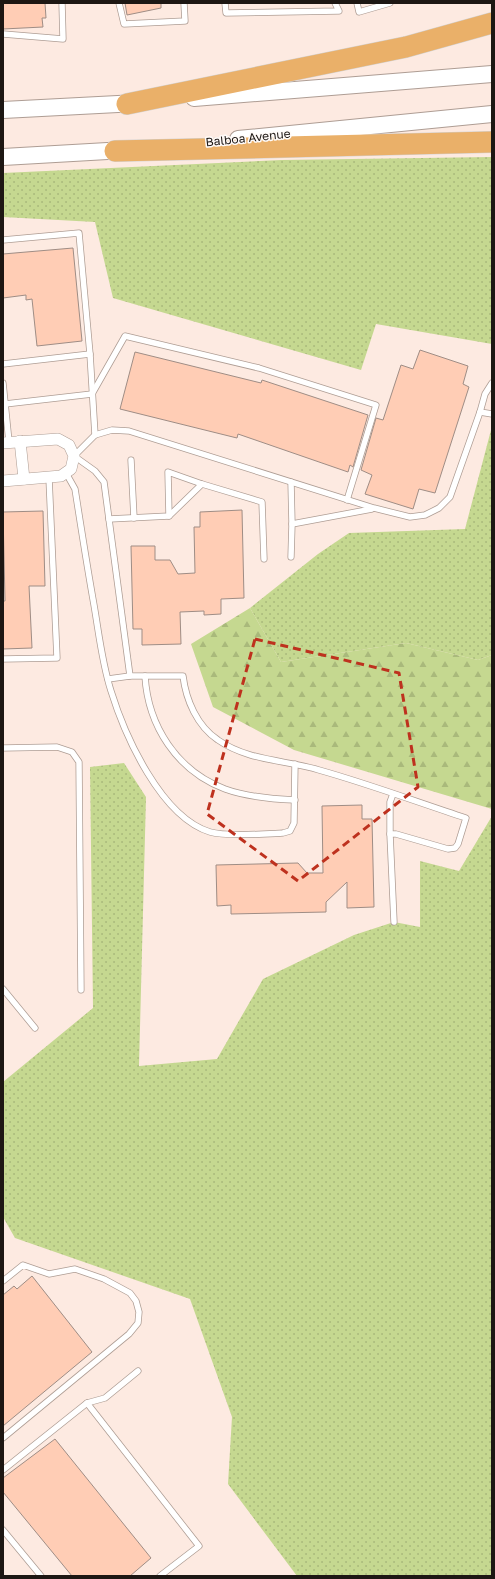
<svg xmlns="http://www.w3.org/2000/svg" width="495" height="1579" font-family="'Golos Text',sans-serif">
	<style>
		.grass { fill: url(#grass-dots) }
		.forest { fill: url(#forest-firs) }
		.building { fill: #ffcdb5; stroke: #9f8d85 }
		.lines { fill: none; stroke-linecap: round; stroke-linejoin: round }
		.service-casing { stroke: #ae9d94; stroke-width: 7 }
		.minor-casing { stroke: #ae9d94; stroke-width: 12 }
		.secondary-casing { stroke: #ae9d94; stroke-width: 18 }
		.motorway-casing { stroke: #d2d1d0; stroke-width: 22 }
		.service { stroke: #fff; stroke-width: 5.5 }
		.minor { stroke: #fff; stroke-width: 11 }
		.secondary { stroke: #fff; stroke-width: 16 }
		.motorway { stroke: #eab069; stroke-width: 21 }
		.marked { fill: none; stroke: #be311e; stroke-width: 3; stroke-dasharray: 8 5; stroke-linejoin: round }
		.labels { text-anchor: middle; stroke-width: 3; stroke-linejoin: round; paint-order: stroke }
		.street-label { font-size: 12px; fill: #1d1713; stroke: #fffbf9 }
	</style>
	<defs>
		<pattern id="grass-dots" width="8" height="8" patternUnits="userSpaceOnUse"><rect width="8" height="8" fill="#c5d890"/><path d="M2 2h.1M6 6h.1" fill="none" stroke="#a9b97b" stroke-width="1.8" stroke-linecap="round"/></pattern>
		<pattern id="forest-firs" width="22" height="20" patternUnits="userSpaceOnUse"><rect width="22" height="20" fill="#c5d890"/><path d="M5 1l3.5 6h-7zM16 11l3.5 6h-7z" fill="#a9b97b"/></pattern>
	</defs>
	<rect width="100%" height="100%" fill="#fdeae1"/>
	<g class="grass">
		<path d="M492,157V344L376,324L361,370L113,298L95,222L3,217V173L282,160Z"/>
		<path d="M491,430L492,655L478,660L406,643L281,662L250,608L318,554L349,533L465,529Z"/>
		<path d="M124,763L146,797L139,1066L217,1059L263,979L354,935L394,922L420,927V861L459,871L492,816V1576H297L228,1484L232,1417L190,1299L15,1238L3,1217V1082L93,1008L90,767Z"/>
	</g>
	<path class="forest" d="M250,608L281,662L406,643L478,660L492,655V809L294,750L213,707L191,644Z"/>
	<g class="building">
		<path d="M3,3H45L46,18H42L43,27L3,29Z"/>
		<path d="M125,3H161V8L127,15Z"/>
		<path d="M73,248L82,341L37,346L32,299L26,300V295L3,298V254Z"/>
		<path d="M420,350L468,366L463,384L469,387L435,493L419,489L413,509L365,494L372,475L361,470L376,418L383,420L401,365L413,369Z"/>
		<path d="M135,352L261,383L262,380L368,415L353,467L350,465L348,472L238,434L237,438L120,409Z"/>
		<path d="M242,510L244,598L221,599V614L204,615V611L180,612L181,644L142,645V629H133L131,546H155V560H170L178,574L195,573L194,527H200V512Z"/>
		<path d="M43,511L45,586H29L32,648L3,649V601H5L3,512Z"/>
		<path d="M362,805V819H372L374,907L347,908V882L326,902V912L231,914V905L217,906L216,865L298,863L307,873H323L322,806Z"/>
		<path d="M32,1276L92,1352L3,1426V1295L14,1286L17,1289Z"/>
		<path d="M55,1439L151,1558L130,1576H72L3,1492V1478Z"/>
	</g>
	<g class="lines">
		<defs>
			<g id="service">
				<path d="M119,3L124,24L185,21L184,3"/>
				<path d="M225,3L226,13L339,11L335,3"/>
				<path d="M357,3L359,12L390,3"/>
				<path d="M3,34L63,39L62,3"/>
				<path d="M3,240L79,233L90,354L95,435L74,456L95,471L104,482L130,676"/>
				<path d="M3,364L90,354"/>
				<path d="M3,383L9,442"/>
				<path d="M5,404L92,394L125,336L259,368L376,405L347,500"/>
				<path d="M480,412L492,414"/>
				<path d="M95,435L112,430L129,431L374,508L410,517L425,515L439,508L450,497L480,412L485,394L492,383"/>
				<path d="M131,460L134,518"/>
				<path d="M66,473L75,489C81,527 87,566 94,605C99,634 102,663 111,691C125,736 161,817 210,832C227,837 264,834 283,833L290,831L294,823L295,764"/>
				<path d="M291,482L292,524L372,509"/>
				<path d="M169,516L168,472L202,484"/>
				<path d="M109,519L169,516L202,484L262,502L264,559"/>
				<path d="M291,557L292,524"/>
				<path d="M3,659L57,658L49,478"/>
				<path d="M145,676C148,726 177,771 225,789C247,797 271,799 295,800"/>
				<path d="M108,679L130,676H183C186,700 197,726 218,740C248,761 286,760 319,770C369,784 417,802 466,818L458,844L455,848L448,849L396,834H390"/>
				<path d="M3,748L57,747L72,752L79,762L81,990"/>
				<path d="M393,794L390,802V834L394,922"/>
				<path d="M3,989L35,1028"/>
				<path d="M3,1281L23,1265L49,1274L75,1269L104,1279L130,1293L136,1301L139,1312L138,1323L129,1334L3,1438"/>
				<path d="M87,1403L199,1546L160,1576"/>
				<path d="M3,1470L87,1403L105,1398L138,1371"/>
				<path d="M3,1530L41,1576"/>
			</g>
			<g id="minor">
				<path d="M20,441L24,479"/>
				<path d="M3,443L58,439L69,445L74,456L71,469L61,476L3,481"/>
			</g>
			<g id="secondary">
				<path d="M194,98L492,74"/>
				<path d="M3,110L137,103"/>
				<path d="M238,139L492,114"/>
				<path d="M3,157L125,150"/>
			</g>
			<g id="motorway">
				<path d="M127,104L406,47L492,23"/>
				<path d="M115,151L492,142"/>
			</g>
		</defs>
		<use href="#service" class="service-casing"/>
		<use href="#minor" class="minor-casing"/>
		<use href="#secondary" class="secondary-casing"/>
		<use href="#motorway" class="motorway-casing"/>
		<use href="#service" class="service"/>
		<use href="#minor" class="minor"/>
		<use href="#secondary" class="secondary"/>
		<use href="#motorway" class="motorway"/>
	</g>
	<path class="marked" d="M255,639L399,673L418,787L298,881L207,814Z"/>
	<g class="labels">
		<g class="street-label">
			<text transform="translate(248 138) rotate(-6)" y="4">Balboa Avenue</text>
		</g>
	</g>
	<rect width="495" height="1579" fill="none" stroke="#1d1713" stroke-width="8"/>
</svg>
